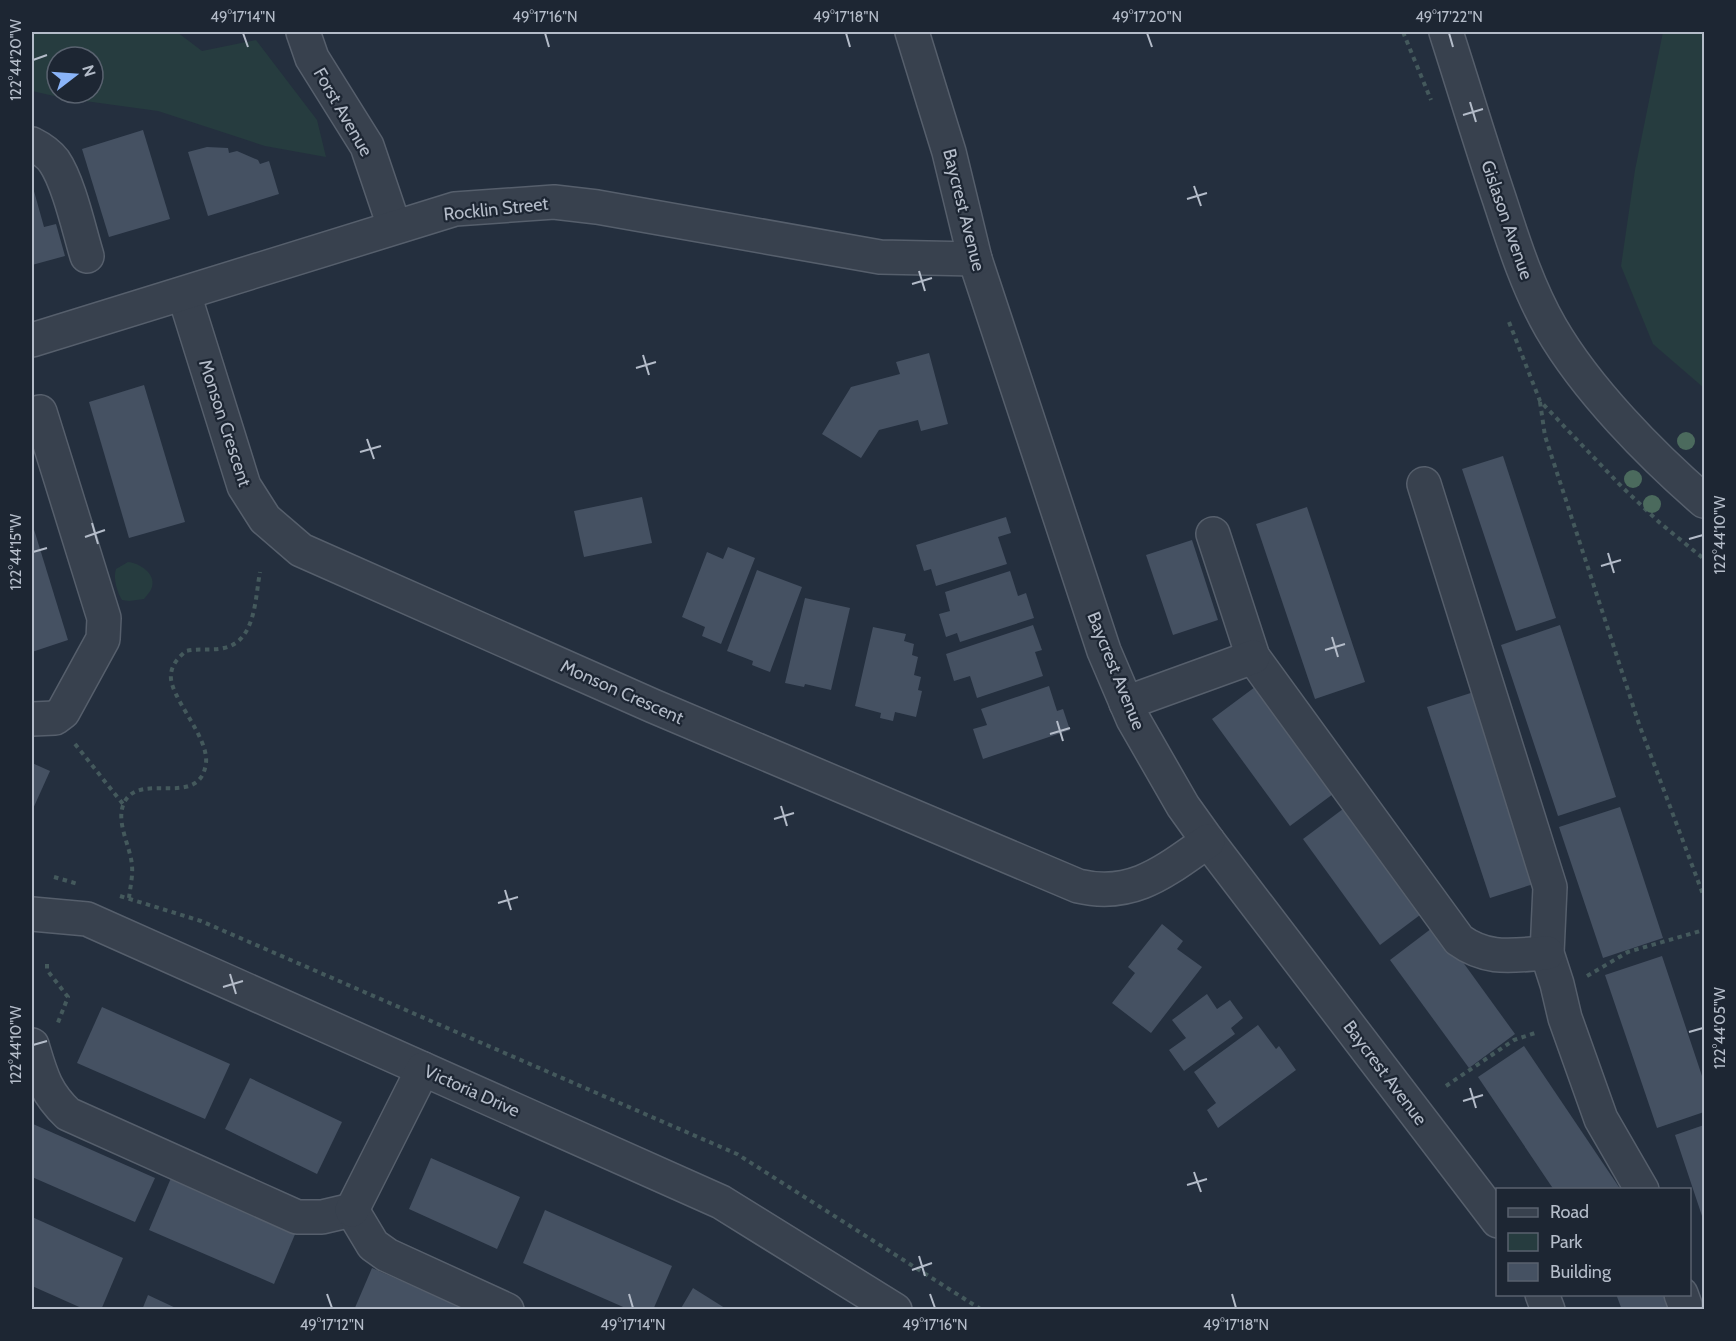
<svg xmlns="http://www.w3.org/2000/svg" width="1736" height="1341" font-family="Cabin,sans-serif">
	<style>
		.green { fill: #263c3f; fill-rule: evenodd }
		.building { fill: #455162 }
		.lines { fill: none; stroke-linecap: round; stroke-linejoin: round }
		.minor-casing { stroke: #565f6c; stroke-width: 36 }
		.path { stroke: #44595c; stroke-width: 4; stroke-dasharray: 4.5 4.5; stroke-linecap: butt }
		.minor { stroke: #38414e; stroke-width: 33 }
		.tree { fill: #4b6a5d }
		.ticks { fill: none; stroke: #b4bcc9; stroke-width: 2 }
		.labels { text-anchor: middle; stroke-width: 4.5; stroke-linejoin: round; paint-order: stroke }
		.street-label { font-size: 18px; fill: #b4bcc9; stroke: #1d2633 }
		.neatline { fill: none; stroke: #b4bcc9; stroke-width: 2 }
		.ticks-label { font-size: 15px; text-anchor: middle; fill: #b4bcc9 }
	</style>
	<rect width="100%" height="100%" fill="#242f3e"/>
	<g class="green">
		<path d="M32,32H177L202,51L256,40L317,120L326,157L265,146L158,111L63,98L32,91ZM57,57H93V93H57Z"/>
		<path d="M1663,32H1704V388L1653,344L1621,266L1635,170Z"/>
		<path d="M128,562C139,563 156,573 152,587C151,591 147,595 144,599L129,601L122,600C117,592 113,578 116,569Z"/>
	</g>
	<g class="building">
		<path d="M143,130L170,219L109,237L82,149Z"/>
		<path d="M207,147L228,148L229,153L237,151L258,160L260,164L269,161L279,194L208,216L188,152Z"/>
		<path d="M32,184L44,227L56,224L65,256L32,265Z"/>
		<path d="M929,353L948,424L921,431L918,420L879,430L861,458L822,434L851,387L900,374L896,362Z"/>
		<path d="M144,385L185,522L129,538L89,402Z"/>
		<path d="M1503,456L1556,618L1516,631L1462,469Z"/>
		<path d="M642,497L652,543L584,557L574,511Z"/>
		<path d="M1307,507L1365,682L1315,699L1256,524Z"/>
		<path d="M1006,517L1011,533L998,537L1007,564L936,586L931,569L924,571L916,545Z"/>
		<path d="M32,523L68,640L32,652Z"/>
		<path d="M1192,540L1218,620L1173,635L1146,555Z"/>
		<path d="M728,547L755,558L721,644L702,636L705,627L682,617L707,552L723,559Z"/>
		<path d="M757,570L802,587L770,672L752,665L753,661L727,651Z"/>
		<path d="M1010,571L1018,596L1026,593L1034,618L960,642L957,633L946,637L939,614L950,611L945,592Z"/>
		<path d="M805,598L850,608L831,690L805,684L804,687L785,683Z"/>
		<path d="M1033,625L1042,650L1035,652L1043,676L977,698L970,676L954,681L946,654Z"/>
		<path d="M1560,625L1616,797L1558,816L1501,645Z"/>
		<path d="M873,627L906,634L904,641L914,644L912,655L918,657L914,675L921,677L918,690L922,691L916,717L895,712L893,721L880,718L881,713L855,706Z"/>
		<path d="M1049,686L1057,711L1063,709L1070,730L983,759L973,729L987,725L981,709Z"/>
		<path d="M1255,687L1333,794L1290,826L1212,719Z"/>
		<path d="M1477,691L1540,882L1490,898L1427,707Z"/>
		<path d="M32,763L50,771L32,811Z"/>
		<path d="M1620,807L1663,938L1603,958L1559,827Z"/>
		<path d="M1343,809L1420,915L1380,945L1303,839Z"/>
		<path d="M1162,924L1183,941L1177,949L1202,967L1151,1033L1112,1003L1135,973L1128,967Z"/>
		<path d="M1436,925L1515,1034L1469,1068L1390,960Z"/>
		<path d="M1662,956L1704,1082V1112L1657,1128L1605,975Z"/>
		<path d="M1207,994L1217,1009L1230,1000L1243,1018L1231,1028L1235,1034L1184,1071L1169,1050L1186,1038L1172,1020Z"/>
		<path d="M102,1007L230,1064L205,1119L77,1063Z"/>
		<path d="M1258,1025L1276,1049L1279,1046L1296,1070L1218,1128L1207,1110L1216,1103L1194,1072Z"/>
		<path d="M1524,1046L1621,1190H1554L1478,1077Z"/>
		<path d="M250,1078L342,1122L317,1174L225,1129Z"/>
		<path d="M33,1124L155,1178L135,1222L32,1177V1128Z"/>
		<path d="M1704,1125V1222L1675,1135Z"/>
		<path d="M431,1158L520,1197L497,1249L409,1209Z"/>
		<path d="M171,1178L296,1232L274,1284L149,1230Z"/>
		<path d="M545,1210L672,1266L653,1310H630L523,1263Z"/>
		<path d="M32,1217L123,1258L101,1310H86L32,1286Z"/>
		<path d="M372,1268L468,1310H354Z"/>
		<path d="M693,1288L728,1310H680Z"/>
		<path d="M1616,1294H1667L1673,1310H1622Z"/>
		<path d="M148,1295L180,1310H142Z"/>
	</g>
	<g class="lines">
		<defs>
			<g id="minor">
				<path d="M303,32L312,58L367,146L394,226"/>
				<path d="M912,32L949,152L975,259L1104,651L1133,719L1183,806L1208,841L1498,1221"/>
				<path d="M1446,32C1464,88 1481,145 1500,201C1514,244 1528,288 1551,328C1587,390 1650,454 1704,501"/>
				<path d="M32,144C40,148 48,153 54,161C69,183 79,230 87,256"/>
				<path d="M184,294L244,486L265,519L301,550L653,706L1078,886C1133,899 1165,871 1208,841"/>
				<path d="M32,340L455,209L554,202L597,207L880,257L975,259"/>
				<path d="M1424,484L1550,887L1547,953L1557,984L1565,1018L1601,1119L1642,1190"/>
				<path d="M1213,534L1253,657L1459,940C1488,961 1513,955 1547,953"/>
				<path d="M1126,703L1253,657"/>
				<path d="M32,719L55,718L63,712L103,639L104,618L40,412"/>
				<path d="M32,914L87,919L721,1202L895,1310"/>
				<path d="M32,1045C41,1075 45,1092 68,1114L297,1217H322L352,1210"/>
				<path d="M352,1210L373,1245L387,1255L507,1310"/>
				<path d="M352,1210L423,1069"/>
				<path d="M1542,1294L1548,1310"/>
				<path d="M1681,1294L1685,1305"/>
			</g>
		</defs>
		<use href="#minor" class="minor-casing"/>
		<g class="path">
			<path d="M1403,32L1431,100"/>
			<path d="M1509,322L1540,401L1622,487L1660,523L1704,559"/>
			<path d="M1540,402L1545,436L1639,724L1704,897"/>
			<path d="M75,744L123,804"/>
			<path d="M54,877L78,884"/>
			<path d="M120,896L201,921L737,1154L982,1310"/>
			<path d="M129,898C130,888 133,876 132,866C131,847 115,822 124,803C139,770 200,810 206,763C209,736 168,696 171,674C172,664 179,657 186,651C198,648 211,651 224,648C256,641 255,598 260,572"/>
			<path d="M47,964V970L68,997L57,1025"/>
			<path d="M1587,976L1628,952L1704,930"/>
			<path d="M1446,1086L1514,1040L1538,1032"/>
		</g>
		<use href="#minor" class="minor"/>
	</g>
	<g class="tree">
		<circle cx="1686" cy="441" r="9"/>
		<circle cx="1633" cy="479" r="9"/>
		<circle cx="1652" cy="504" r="9"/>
	</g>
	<path class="ticks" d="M243,33L248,47M545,33L549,47M846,33L850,47M1147,33L1152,47M1449,33L1453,47M33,60L47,55M1470,102L1476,122M1463,115L1483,109M1194,186L1201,206M1187,199L1207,193M919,271L925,291M912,284L932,278M643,355L649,375M636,368L656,362M367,439L374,459M360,452L381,446M92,523L98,544M85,537L105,530M1689,539L1703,535M33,552L47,548M1608,553L1614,573M1601,566L1621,560M1332,637L1338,657M1325,650L1345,644M1057,721L1063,741M1050,734L1070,728M781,806L787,826M774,819L794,813M505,890L511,910M498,903L518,897M230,974L236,994M223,987L243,981M1689,1032L1703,1028M33,1045L47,1041M1470,1088L1476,1108M1463,1101L1483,1095M1194,1172L1201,1192M1187,1185L1207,1179M919,1256L925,1276M912,1270L932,1263M327,1294L332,1308M629,1294L633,1308M930,1294L935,1308M1232,1294L1236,1308"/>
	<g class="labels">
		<g class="street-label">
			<text transform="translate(343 112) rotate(60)" y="6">Forst Avenue</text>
			<text transform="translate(496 209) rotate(-6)" y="6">Rocklin Street</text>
			<text transform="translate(964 210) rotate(76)" y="6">Baycrest Avenue</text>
			<text transform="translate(1507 220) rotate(71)" y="6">Gislason Avenue</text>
			<text transform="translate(225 423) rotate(72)" y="6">Monson Crescent</text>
			<text transform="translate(1116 671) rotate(68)" y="6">Baycrest Avenue</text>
			<text transform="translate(622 692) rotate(24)" y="6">Monson Crescent</text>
			<text transform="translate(1385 1073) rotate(53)" y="6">Baycrest Avenue</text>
			<text transform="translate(472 1091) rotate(24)" y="6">Victoria Drive</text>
		</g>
	</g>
	<rect width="1736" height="1341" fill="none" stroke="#1d2633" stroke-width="66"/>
	<rect x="1496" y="1188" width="195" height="108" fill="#1d2633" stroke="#59626f" stroke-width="1.5"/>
	<rect x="1508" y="1208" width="30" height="9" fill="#38414e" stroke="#59626f" stroke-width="1.5"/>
	<text x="1550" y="1218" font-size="18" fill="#b4bcc9">Road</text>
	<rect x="1508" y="1233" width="30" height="18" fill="#263c3f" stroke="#59626f" stroke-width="1.5"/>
	<text x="1550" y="1248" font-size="18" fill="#b4bcc9">Park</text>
	<rect x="1508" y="1263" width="30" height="18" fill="#455162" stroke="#59626f" stroke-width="1.5"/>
	<text x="1550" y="1278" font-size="18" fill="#b4bcc9">Building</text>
	<g transform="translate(75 75) rotate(73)"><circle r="28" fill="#1d2633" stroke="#59626f" stroke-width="1.5"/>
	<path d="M0-4.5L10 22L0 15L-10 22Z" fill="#8ab4f8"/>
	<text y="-9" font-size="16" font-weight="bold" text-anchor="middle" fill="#b4bcc9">N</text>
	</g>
	<rect x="33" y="33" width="1670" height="1275" class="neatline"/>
	<g class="ticks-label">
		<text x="243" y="22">49°17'14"N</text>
		<text x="545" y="22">49°17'16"N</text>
		<text x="846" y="22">49°17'18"N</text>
		<text x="1147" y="22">49°17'20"N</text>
		<text x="1449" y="22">49°17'22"N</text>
		<text transform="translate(16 60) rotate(-90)" y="5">122°44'20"W</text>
		<text transform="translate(1720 535) rotate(-90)" y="5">122°44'10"W</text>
		<text transform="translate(16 552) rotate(-90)" y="5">122°44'15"W</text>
		<text transform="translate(1720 1028) rotate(-90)" y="5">122°44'05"W</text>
		<text transform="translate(16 1045) rotate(-90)" y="5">122°44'10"W</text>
		<text x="332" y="1330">49°17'12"N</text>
		<text x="633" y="1330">49°17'14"N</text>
		<text x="935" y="1330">49°17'16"N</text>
		<text x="1236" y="1330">49°17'18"N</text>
	</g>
</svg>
